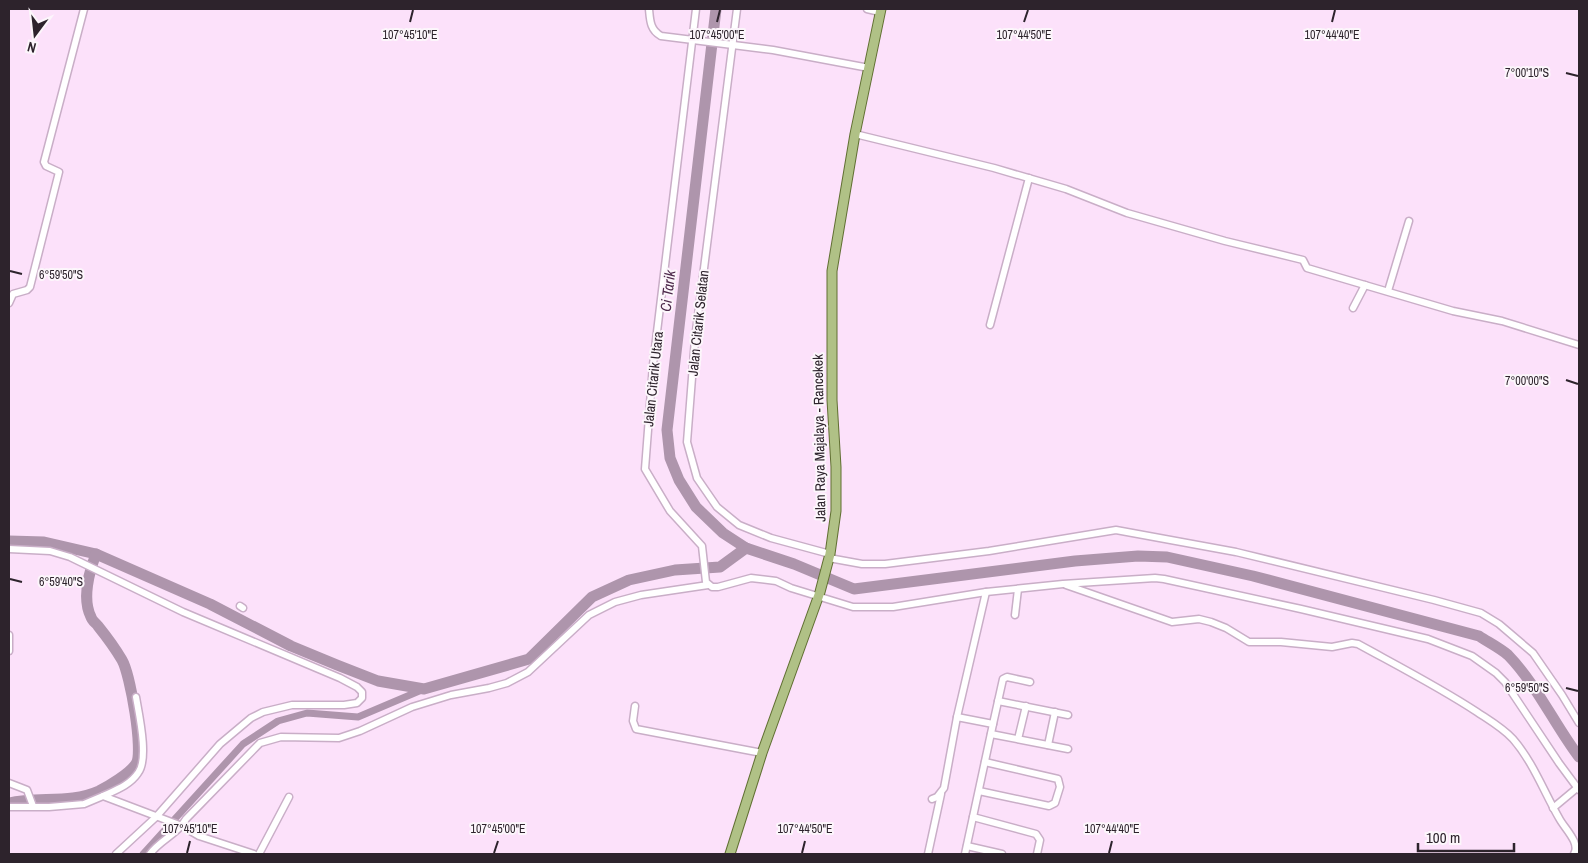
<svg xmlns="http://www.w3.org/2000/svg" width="1588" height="863" font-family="'Archivo Narrow',sans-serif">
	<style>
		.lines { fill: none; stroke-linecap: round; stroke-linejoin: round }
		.canal { stroke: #ae95ac; stroke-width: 7 }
		.river { stroke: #ae95ac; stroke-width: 11 }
		.minor-casing { stroke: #c9aec7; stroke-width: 9 }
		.major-casing { stroke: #606f32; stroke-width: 11 }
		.minor { stroke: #fff; stroke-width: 6 }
		.major { stroke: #b0c186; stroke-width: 9 }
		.ticks { fill: none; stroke: #2d232c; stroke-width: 2 }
		.labels { text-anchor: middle; stroke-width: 4; stroke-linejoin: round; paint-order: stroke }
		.street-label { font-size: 14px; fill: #2d232c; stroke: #fcf6fb }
		.water-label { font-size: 15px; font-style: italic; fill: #4e2a4c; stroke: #fcf6fb }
		.ticks-label { font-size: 12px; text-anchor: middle; fill: #2d232c; stroke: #fcf6fb; stroke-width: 4; stroke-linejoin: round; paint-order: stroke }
	</style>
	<rect width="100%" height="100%" fill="#fce1fa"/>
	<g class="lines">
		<path class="canal" d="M143,854L243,744L278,721L307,713L358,717L424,689"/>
		<g class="river">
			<path d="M716,9L667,430L670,458L679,480L696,507L723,533L746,548L794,564L854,589L1075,561L1138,556L1167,557L1253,576L1479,636C1488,642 1500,648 1508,655C1537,685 1554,724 1579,757"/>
			<path d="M9,541L44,542L96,554"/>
			<path d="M9,803C38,796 70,804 99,791C109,786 129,774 136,764C144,752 130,674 122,660C115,648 106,636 98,626C96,623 92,621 91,617C82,599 89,572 96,554L210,604L291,646L337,665L378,681L424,689L529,659L592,597L629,580L675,570L720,567L746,548"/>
		</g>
		<defs>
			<g id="minor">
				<path d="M649,9C650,20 650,30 661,36L773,50L869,68"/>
				<path d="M696,9L653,365L645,469L670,511L702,546L706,582L712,587H718L751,578L776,581L791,588L853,607H893L986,592L1063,584L1155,578L1164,579L1301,609L1428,639L1472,656L1496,673L1505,682L1559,763L1579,790"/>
				<path d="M737,9L695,339L687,442L697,478L717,507L739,525L771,538L830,554"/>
				<path d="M867,9L880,12"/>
				<path d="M855,134L994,168L1066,189L1127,213L1225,241L1303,260L1307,268L1453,311L1502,321L1579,345"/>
				<path d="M1388,291L1409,221"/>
				<path d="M9,303L13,294L27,290L30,287L59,172L46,166L44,162L84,9"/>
				<path d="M1353,308L1365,285"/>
				<path d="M990,325L1029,178"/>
				<path d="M9,549L50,551L70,557L183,612L340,678L357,687L362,692V698L357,703L344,705H292L263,712L251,718L220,744L156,817L116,854"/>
				<path d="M829,558L862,564H885L989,551L1116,530L1236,552L1434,600L1481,613L1499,624L1533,653L1562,695L1579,723"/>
				<path d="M1066,585L1172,622L1199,619L1211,622L1226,628L1249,642H1281L1332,647L1352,643L1358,644C1398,666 1439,687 1477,712C1489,720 1503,728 1513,739C1533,762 1544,792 1559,818C1564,828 1581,843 1574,854"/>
				<path d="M240,606L243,608"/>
				<path d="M1015,615L1018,589"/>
				<path d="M9,635V651"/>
				<path d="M998,701L1068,715"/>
				<path d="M635,706L633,721L636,729L762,753"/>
				<path d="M957,717L986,592"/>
				<path d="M993,724L1003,679L1007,677L1030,682"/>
				<path d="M991,734L1068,749"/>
				<path d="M1018,739L1026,706"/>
				<path d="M1048,745L1055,712"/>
				<path d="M9,783L27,790L33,806"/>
				<path d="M979,791L1049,806L1055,803L1060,787L1058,779L985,762"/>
				<path d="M103,796C116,790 130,785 138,773C149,759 139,715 136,697"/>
				<path d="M932,799L937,797L944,788L957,717L993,724L965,854"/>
				<path d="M9,807H49L84,804L103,796L182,826L199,836L254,854"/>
				<path d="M1553,808L1577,788"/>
				<path d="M973,817L1036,834L1040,840L1037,854"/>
				<path d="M967,846L1002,854"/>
				<path d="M150,854C160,840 178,834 186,819L260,743L281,737L339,738L360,731L412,707L451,695L489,688L507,683L528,672L589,615L615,602L641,595L708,585"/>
				<path d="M259,854L289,797"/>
				<path d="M928,854L941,794"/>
			</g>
			<path id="major" d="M730,854L762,753L820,592L830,554L836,511V467L832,400V271L855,134L881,9"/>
		</defs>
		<use href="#minor" class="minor-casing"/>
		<use href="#major" class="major-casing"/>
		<use href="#minor" class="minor"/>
		<use href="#major" class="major"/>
	</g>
	<path class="ticks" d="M410,22L413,10M717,22L720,10M1024,22L1028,10M1332,22L1335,10M1566,73L1578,76M10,271L22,274M1566,380L1578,384M10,579L22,582M1566,688L1578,691M187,853L190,841M494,853L498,841M802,853L805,841M1109,853L1112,841"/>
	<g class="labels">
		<g class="street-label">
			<text transform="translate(698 323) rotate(-84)" y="5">Jalan Citarik Selatan</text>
			<text transform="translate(653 379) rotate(-84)" y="5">Jalan Citarik Utara</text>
			<text transform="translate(819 438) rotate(-91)" y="5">Jalan Raya Majalaya - Rancekek</text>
		</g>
		<g class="water-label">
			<text transform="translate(668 291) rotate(-83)" y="5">Ci Tarik</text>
		</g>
	</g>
	<g class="ticks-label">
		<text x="410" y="39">107°45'10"E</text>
		<text x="717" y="39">107°45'00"E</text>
		<text x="1024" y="39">107°44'50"E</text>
		<text x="1332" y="39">107°44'40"E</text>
		<text x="1527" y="77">7°00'10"S</text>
		<text x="61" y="279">6°59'50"S</text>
		<text x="1527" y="385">7°00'00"S</text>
		<text x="61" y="586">6°59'40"S</text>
		<text x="1527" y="692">6°59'50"S</text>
		<text x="190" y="833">107°45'10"E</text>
		<text x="498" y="833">107°45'00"E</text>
		<text x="805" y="833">107°44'50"E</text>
		<text x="1112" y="833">107°44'40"E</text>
	</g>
	<rect width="1588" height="863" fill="none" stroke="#2d232c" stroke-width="20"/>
	<g transform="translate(35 35) rotate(195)" stroke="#fcf6fb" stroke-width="4" paint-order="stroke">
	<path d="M0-4L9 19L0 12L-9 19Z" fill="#2d232c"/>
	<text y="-8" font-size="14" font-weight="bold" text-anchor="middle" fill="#2d232c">N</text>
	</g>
	<path d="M1418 843v8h96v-8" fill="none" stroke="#2d232c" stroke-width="2.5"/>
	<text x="1426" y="843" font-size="15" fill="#2d232c" stroke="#fcf6fb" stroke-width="4" paint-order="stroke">100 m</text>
</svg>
